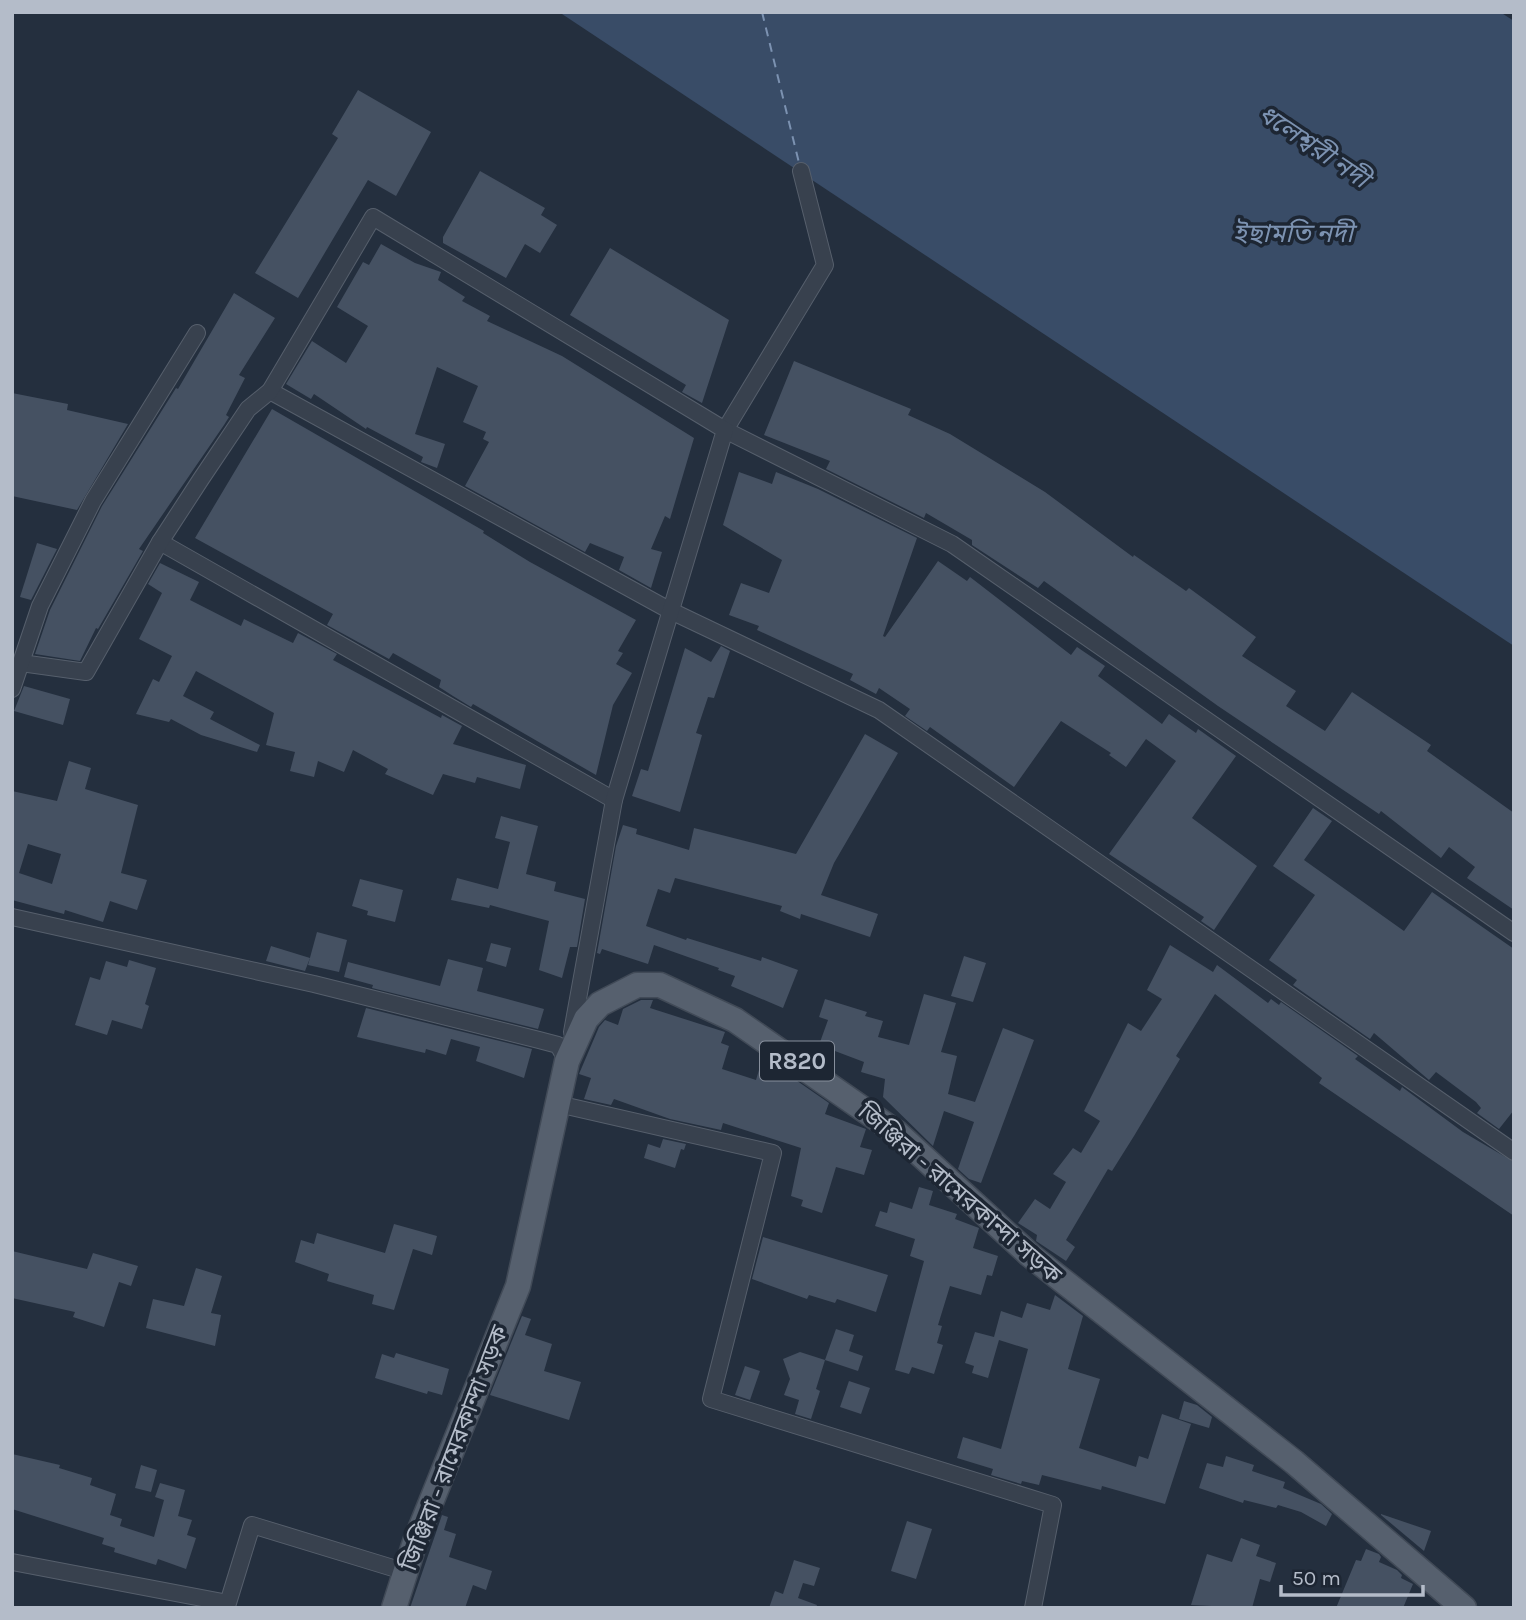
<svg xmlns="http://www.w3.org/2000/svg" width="1526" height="1620" font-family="Karla,'Noto Sans Bengali',sans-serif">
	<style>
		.water { fill: #394c67 }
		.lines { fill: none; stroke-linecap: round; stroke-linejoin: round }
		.ferry { stroke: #7c92b1; stroke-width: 2; stroke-dasharray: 9 7; stroke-linecap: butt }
		.building { fill: #455162; fill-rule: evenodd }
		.street-casing { stroke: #565f6c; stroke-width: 18 }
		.primary-casing { stroke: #414a57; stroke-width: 27 }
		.street { stroke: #38414e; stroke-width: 16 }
		.primary { stroke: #56606e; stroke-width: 24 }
		.labels { text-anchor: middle; stroke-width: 7; stroke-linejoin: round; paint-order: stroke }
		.shield { fill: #1d2633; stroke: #878f9c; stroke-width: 2 }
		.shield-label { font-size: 23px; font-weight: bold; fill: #b4bcc9 }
		.street-label { font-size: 24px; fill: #b4bcc9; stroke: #1d2633 }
		.water-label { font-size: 26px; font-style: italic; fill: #7c92b1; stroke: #1d2633 }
	</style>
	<rect width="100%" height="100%" fill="#242f3e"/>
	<path class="water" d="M559,12H1500L1514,21V646Z"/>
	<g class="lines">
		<path class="ferry" d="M762,12L799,163"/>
	</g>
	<g class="building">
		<path d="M358,90L431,132L396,196L368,180L298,298L255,273L338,138L332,134Z"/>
		<path d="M480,171L545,208L541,215L557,225L540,253L525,244L506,278L443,243V237Z"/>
		<path d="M381,244L415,263L441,272L438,280L465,297L462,301L490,316L487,321L562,356L694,438L670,519L665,516L651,549L662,552L651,588L619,570L624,557L590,543L585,552L465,486L489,442L483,439L486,432L463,422L478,386L437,367L415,434L445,444L437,468L421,462L423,457L367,427L366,429L314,394L311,399L286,384L312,341L346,363L368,326L337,307L363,262L369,265Z"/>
		<path d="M610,248L729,320L702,403L682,392L686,385L570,315Z"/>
		<path d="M234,293L275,318L239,375L245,378L226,415L229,417L224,425L139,549L143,551L98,629L96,628L80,661L35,654L50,610L102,506L176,388L178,389Z"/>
		<path d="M794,361L911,409L908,415L950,434L1045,492L1133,557L1134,555L1186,591L1189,588L1256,637L1242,656L1296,691L1286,706L1325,731L1352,692L1431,745L1427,751L1514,813V910L1467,878L1475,867L1449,847L1441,858L1381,811L1379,814L1218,706L1044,581L1038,588L972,545V540L926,513L924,518L826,469L830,461L764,435Z"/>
		<path d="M12,393L68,404L67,410L128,424L77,510L12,496Z"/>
		<path d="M272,409L484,531L483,533L530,562L636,620L618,651L623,653L616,664L632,673L613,705L596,775L473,704L471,707L453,696L439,687L441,680L393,653L389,659L327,625L333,614L195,538Z"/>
		<path d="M739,472L772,484L776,472L818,489L917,538L883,636L885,637L938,561L967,581L970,577L1071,655L1077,647L1105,666L1098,676L1162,724L1169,714L1196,733L1198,729L1236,756L1192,818L1257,866L1214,930L1201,921L1204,917L1109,854L1176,761L1146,739L1126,767L1109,755L1111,753L1061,721L1014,787L930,727L927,731L905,716L910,709L879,688L876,694L850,680L853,674L757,630L759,626L729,615L741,583L769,593L782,560L723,525Z"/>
		<path d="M37,543L57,549L31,600L20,597Z"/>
		<path d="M160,563L199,582L190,600L241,626L244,619L293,643L298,633L337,654L333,660L441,718L442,715L462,726L453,744L526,765L520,789L477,777L475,783L443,774L433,795L385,774L388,769L353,750L344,772L318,761L314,777L290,771L295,752L266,745L274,713L196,671L183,696L214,712L210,719L260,745L257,752L201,735L171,719L169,722L136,714L153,679L159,682L172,656L139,639L162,593L148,584Z"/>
		<path d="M721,646L730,651L714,698L708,697L696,733L702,735L680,812L632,796L641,769L648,771L685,648L711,662Z"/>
		<path d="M24,686L70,699L63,725L14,711Z"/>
		<path d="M865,734L898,753L834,863L821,895L878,914L870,937L801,914L800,919L780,911L782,906L675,878L670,893L658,889L646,926L686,940L687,938L761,961L762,957L798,970L783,1008L731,986L735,976L718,970L719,968L654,945L648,964L602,949L600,954L597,953L616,846L623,825L637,829L636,834L689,850L694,828L796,854Z"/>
		<path d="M69,761L91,768L85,789L138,805L121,873L147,880L137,910L110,901L103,922L65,910L64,914L12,900V791L57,801ZM28,844L61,854L52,884L19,873Z"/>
		<path d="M1313,808L1332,821L1304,860L1404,931L1432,892L1514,949V1110L1499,1129L1477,1113L1481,1108L1476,1102L1436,1072L1429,1080L1374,1033L1370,1039L1293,985L1297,980L1269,960L1315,895L1273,866Z"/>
		<path d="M501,816L538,826L526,874L556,882L554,891L585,899L577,947H570L562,978L539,970L549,921L490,905L489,908L451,900L457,878L498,889L510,842L495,838Z"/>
		<path d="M360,879L403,890L395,922L367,915L368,911L352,906Z"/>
		<path d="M317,932L347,940L339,972L308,965Z"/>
		<path d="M491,943L511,948L506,967L486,961Z"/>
		<path d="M1170,945L1213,972L1217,965L1268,1003L1271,999L1279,1005L1281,1002L1358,1056L1355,1059L1400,1091L1402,1087L1463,1132L1514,1162V1216L1319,1083L1322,1078L1215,994L1176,1056L1180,1059L1134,1136L1112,1171L1108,1169L1066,1240L1075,1247L1066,1261L1036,1241L1037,1235L1018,1223L1035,1199L1050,1209L1066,1182L1053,1174L1073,1148L1081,1153L1100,1121L1084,1111L1128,1023L1141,1031L1162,999L1147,990Z"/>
		<path d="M271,946L310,958L305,971L266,961Z"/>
		<path d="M964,956L986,963L973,1002L951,996Z"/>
		<path d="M448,959L483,968L477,991L544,1009L538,1029L372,988L373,985L344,977L348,962L440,986Z"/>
		<path d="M129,960L156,968L145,1004L149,1006L142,1029L112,1020L107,1035L75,1025L90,977L100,980L106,961L127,967Z"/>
		<path d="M924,994L956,1003L941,1052L957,1056L948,1094L975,1102L1003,1028L1034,1040L981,1183L969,1179L958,1169L974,1122L944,1111L933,1146L883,1097L885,1079L861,1072L864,1062L819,1045L828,1020L819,1017L825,999L867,1012L865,1016L883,1021L878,1037L909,1045Z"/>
		<path d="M641,1000H653L650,1008L725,1032L721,1043L729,1046L722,1069L756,1080L759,1070L778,1078L780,1073L790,1076L829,1103L825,1114L866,1129L860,1147L872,1150L864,1175L836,1167L822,1213L801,1206L803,1200L791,1196L801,1148L723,1123L721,1130L670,1119L614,1099L611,1105L584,1099L591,1078L579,1074L599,1027L605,1020L618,1025L623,1009Z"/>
		<path d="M366,1008L532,1049L524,1078L476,1061L480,1047L451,1039L446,1055L426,1049L425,1053L357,1037Z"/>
		<path d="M663,1139L686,1144L684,1150L681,1149L675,1168L644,1158L648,1144L660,1148Z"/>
		<path d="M919,1187L933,1191L929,1205L957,1214L955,1219L979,1228L973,1248L998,1256L992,1276L987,1275L981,1295L950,1286L938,1325L942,1326L937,1343L943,1345L934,1374L912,1367L909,1374L895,1370L924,1261L910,1256L915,1239L875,1226L880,1211L887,1213L890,1202L912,1209Z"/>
		<path d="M394,1224L437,1236L432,1255L413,1249L394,1310L372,1304L374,1295L327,1281L329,1274L295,1262L301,1240L314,1244L317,1233L385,1253Z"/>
		<path d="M763,1237L888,1275L876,1312L837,1299L835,1303L809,1295L807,1299L752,1279Z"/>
		<path d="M12,1251L87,1269L93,1253L138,1266L131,1286L119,1282L104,1327L73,1317L75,1312L12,1298Z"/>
		<path d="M196,1268L222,1276L211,1313L221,1315L215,1346L146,1328L153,1299L184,1306Z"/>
		<path d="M1055,1295L1083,1316L1068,1369L1100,1379L1079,1448L1136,1467L1139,1456L1148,1459L1162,1414L1191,1424L1165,1504L1102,1486L1101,1490L1042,1475L1039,1485L1022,1481L1021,1484L991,1475L993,1469L957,1458L963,1437L1001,1449L1028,1349L999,1340L988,1378L972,1373L974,1366L965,1363L975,1332L994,1337L1001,1311L1022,1318L1027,1303L1050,1310Z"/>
		<path d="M522,1316L531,1319L525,1335L552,1344L544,1371L581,1382L569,1420L490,1395Z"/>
		<path d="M836,1329L854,1335L849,1351L863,1356L858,1371L825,1360Z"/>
		<path d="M800,1352L825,1360L816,1389L820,1391L811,1419L795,1414L799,1400L784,1395L790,1379L783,1359Z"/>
		<path d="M396,1353L449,1369L442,1395L428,1391L427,1394L375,1378L382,1354L394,1358Z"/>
		<path d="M745,1366L760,1371L750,1400L735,1395Z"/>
		<path d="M849,1381L870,1388L861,1414L840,1407Z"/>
		<path d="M1184,1401L1197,1405L1212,1417L1209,1428L1179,1419Z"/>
		<path d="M12,1454L60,1465L59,1468L92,1478L90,1485L116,1494L110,1515L122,1519L120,1526L154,1537L164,1500L155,1497L160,1483L185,1490L178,1516L192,1520L187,1535L196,1538L186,1569L158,1559L156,1565L114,1552L115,1548L102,1544L104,1538L12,1509Z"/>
		<path d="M1226,1456L1254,1465L1252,1471L1285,1482L1283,1488L1321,1504L1332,1514L1326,1526L1301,1512L1278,1505L1276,1508L1244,1500L1243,1503L1199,1488L1207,1463L1223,1467Z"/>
		<path d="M141,1465L157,1470L151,1492L135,1488Z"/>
		<path d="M1381,1514L1431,1531L1424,1551L1381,1515Z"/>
		<path d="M442,1515L448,1517L444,1530L456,1534L449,1557L492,1571L486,1590L473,1585L465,1608H410Z"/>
		<path d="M907,1521L932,1529L916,1579L891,1571Z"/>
		<path d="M1241,1538L1260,1545L1256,1556L1276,1563L1270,1582L1260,1579L1252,1608L1191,1605L1207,1554L1232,1562Z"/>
		<path d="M1366,1549L1379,1554L1381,1557L1379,1562L1397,1570L1402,1575L1401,1578L1413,1584L1403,1608H1336L1356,1560L1361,1561Z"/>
		<path d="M794,1560L820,1568L814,1586L803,1583L798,1598L817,1605L816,1608H769L775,1591L783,1594Z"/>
	</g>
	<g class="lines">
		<defs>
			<g id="street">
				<path d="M801,171L825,265L725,430L952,544L1514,933"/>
				<path d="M270,391L669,610L879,710L1514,1152"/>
				<path d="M160,542L614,800"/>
				<path d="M21,663L86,672L160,542L201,479L248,409L270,391L373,217L725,430L614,800L572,1032"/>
				<path d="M12,689L40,606L93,501L197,333"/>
				<path d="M12,917L314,984L539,1040L558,1045L567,1061L568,1057"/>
				<path d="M558,1104L773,1153L711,1399L1053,1505L1033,1608"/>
				<path d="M12,1562L228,1603L252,1525L406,1572"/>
			</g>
			<path id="primary" d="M394,1608L415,1542L518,1286L567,1061L586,1019L600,1004L637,985H660L735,1020L896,1132L1030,1255L1294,1462L1464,1608"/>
		</defs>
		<use href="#street" class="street-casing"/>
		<use href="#primary" class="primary-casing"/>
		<use href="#street" class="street"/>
		<use href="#primary" class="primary"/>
	</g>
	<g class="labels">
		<rect class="shield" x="760" y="1041.5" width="74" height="39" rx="5"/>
		<g class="shield-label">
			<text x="797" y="1069">R820</text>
		</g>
		<g class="street-label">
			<text transform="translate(960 1193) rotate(41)" y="8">জিঞ্জিরা - রামেরকান্দা সড়ক</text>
			<text transform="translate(454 1448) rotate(-69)" y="8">জিঞ্জিরা - রামেরকান্দা সড়ক</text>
		</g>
		<g class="water-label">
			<text transform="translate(1314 146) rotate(34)" y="9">ধলেশ্বরী নদী</text>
			<text x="1293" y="242">ইছামতি নদী</text>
		</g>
	</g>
	<rect width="1526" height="1620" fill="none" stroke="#b4bcc9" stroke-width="28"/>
	<path d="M1281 1585v10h142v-10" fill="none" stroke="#b4bcc9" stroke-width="3.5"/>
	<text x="1292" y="1585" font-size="21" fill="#b4bcc9" stroke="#1d2633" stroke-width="5" paint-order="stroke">50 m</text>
</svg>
